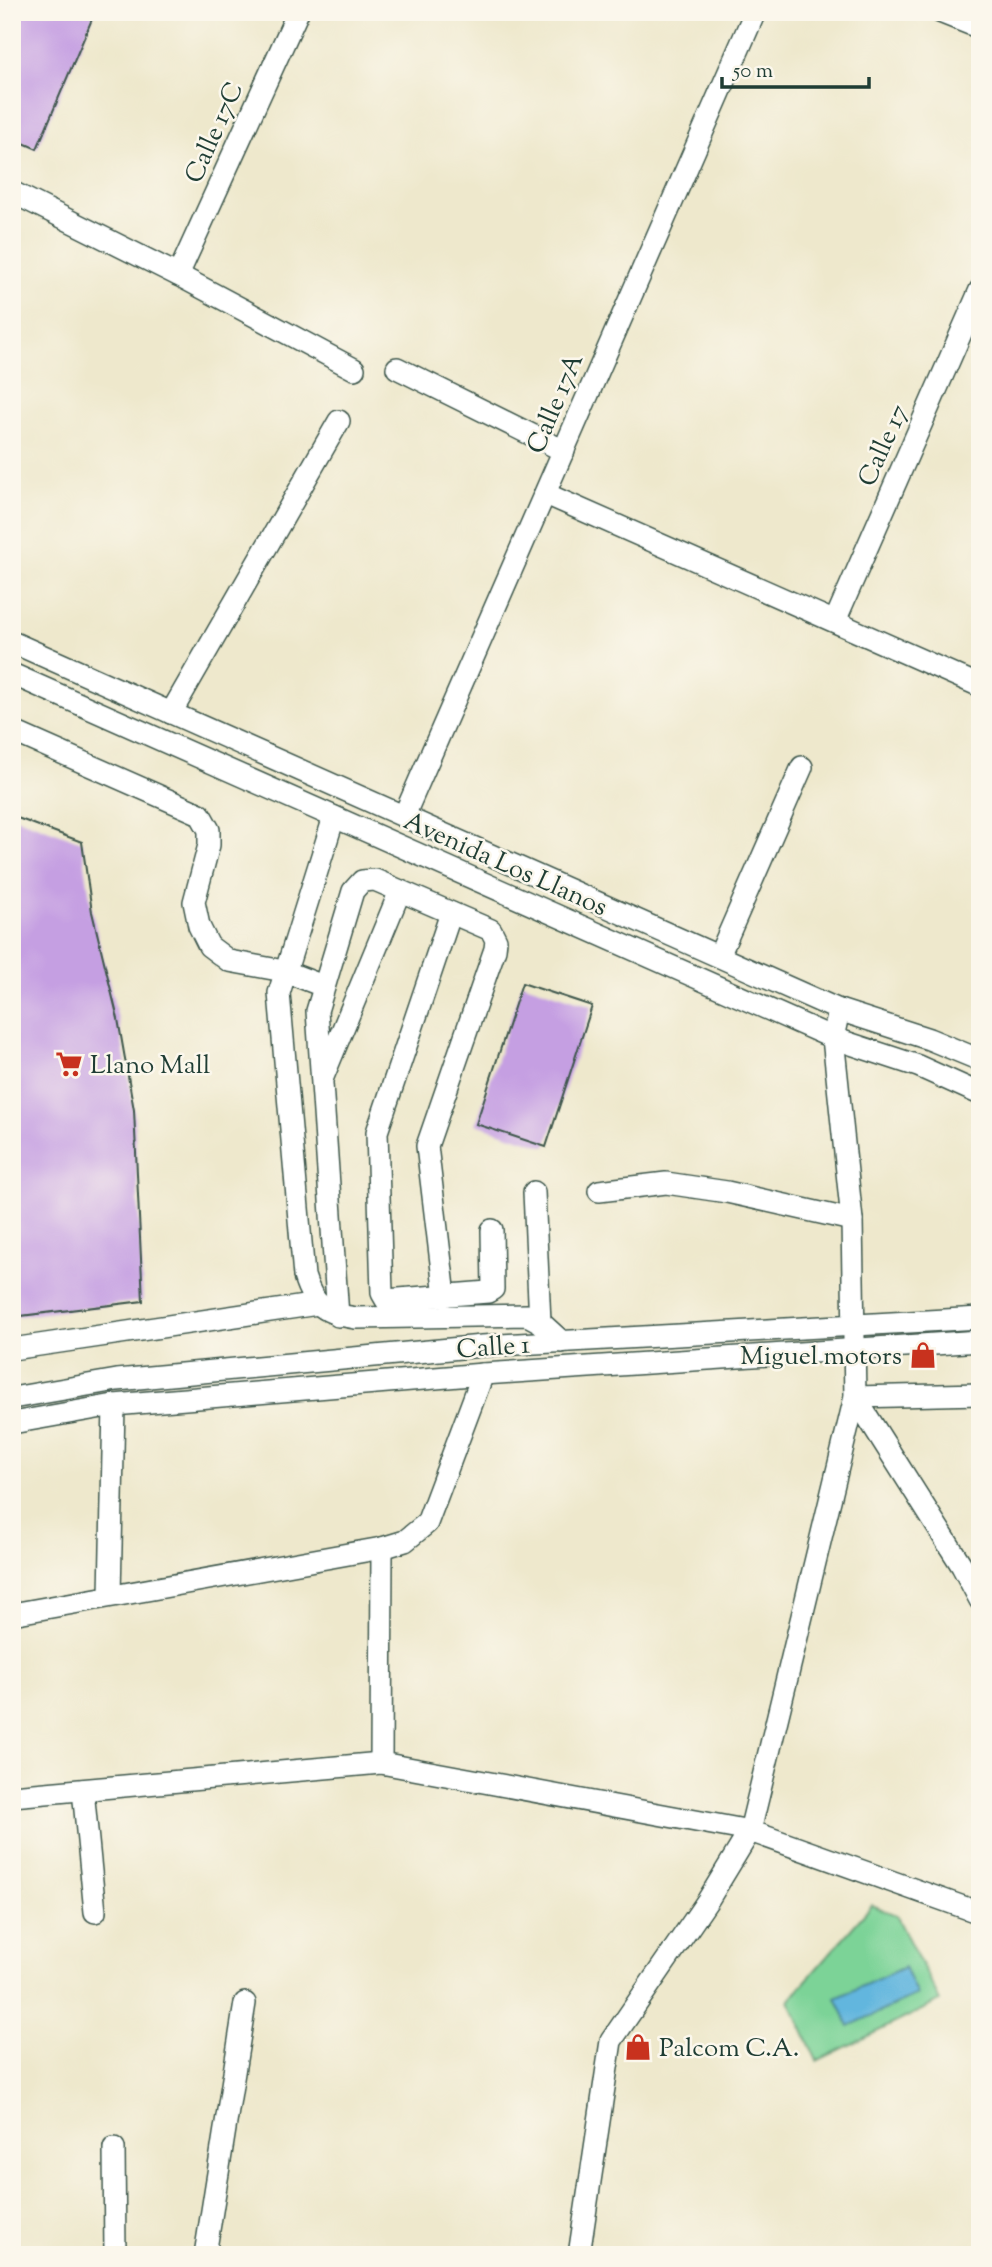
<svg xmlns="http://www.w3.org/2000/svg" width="992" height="2267" font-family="'Sorts Mill Goudy',serif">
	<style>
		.green { fill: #7cd397; stroke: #4e8866; stroke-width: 2 }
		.water { fill: #62b6de; stroke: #407a89; stroke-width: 2 }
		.building { fill: #c59fe2 }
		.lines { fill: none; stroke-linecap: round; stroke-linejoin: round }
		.minor-casing { stroke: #3e574b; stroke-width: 24 }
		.minor { stroke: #fff; stroke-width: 21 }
		.labels { text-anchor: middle; stroke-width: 5; stroke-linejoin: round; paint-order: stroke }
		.street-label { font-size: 26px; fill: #1f3d34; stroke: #fbf7ec }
		.poi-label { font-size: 26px; fill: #1f3d34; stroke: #fbf7ec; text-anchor: start }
	</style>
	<rect width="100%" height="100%" fill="#fbf7ec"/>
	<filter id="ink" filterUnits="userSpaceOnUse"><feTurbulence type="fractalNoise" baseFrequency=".0143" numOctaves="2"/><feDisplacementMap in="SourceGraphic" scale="14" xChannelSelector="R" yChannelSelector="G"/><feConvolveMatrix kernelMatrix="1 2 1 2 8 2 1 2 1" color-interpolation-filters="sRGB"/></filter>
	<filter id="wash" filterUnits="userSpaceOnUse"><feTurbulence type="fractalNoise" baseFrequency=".00686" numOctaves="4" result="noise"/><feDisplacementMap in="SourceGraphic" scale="28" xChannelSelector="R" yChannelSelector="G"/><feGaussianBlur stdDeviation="1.57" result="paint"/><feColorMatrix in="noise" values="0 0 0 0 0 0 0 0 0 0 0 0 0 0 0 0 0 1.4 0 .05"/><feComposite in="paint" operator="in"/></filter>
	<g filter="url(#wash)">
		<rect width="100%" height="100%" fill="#eee8cc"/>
		<path class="green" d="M872,1905L896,1915L940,2001L817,2061L789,2000Z"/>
		<path class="water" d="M904,1967L917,1995L849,2026L836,1998Z"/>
		<g id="blocks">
			<g class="building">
				<path d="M12,12H95L37,149L12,138Z"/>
				<path d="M12,816L82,842L92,912L118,1019L134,1110L143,1301L12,1317Z"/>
				<path d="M522,983L592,1006L546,1147L476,1124Z"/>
			</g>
		</g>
	</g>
	<g filter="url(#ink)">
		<use href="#blocks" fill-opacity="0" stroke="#3e574b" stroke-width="2"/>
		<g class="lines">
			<defs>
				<g id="minor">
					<path d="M940,12L980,28"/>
					<path d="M12,192L178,275L354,369"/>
					<path d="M178,275L298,12"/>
					<path d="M397,368L564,451"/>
					<path d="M546,494L980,686"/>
					<path d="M835,621L980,290"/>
					<path d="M12,642L839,1010L929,1039L980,1060"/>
					<path d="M12,674L833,1038L918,1066L980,1094"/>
					<path d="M171,713L339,421"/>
					<path d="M12,731L200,814L209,830V845L194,902L199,926L209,946L229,961L284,971L323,986"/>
					<path d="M404,816L755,12"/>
					<path d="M334,817L279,993L304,1276C313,1306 326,1314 356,1318L527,1315L540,1322L562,1342"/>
					<path d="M451,913L377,1132L382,1293L386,1300L488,1292L493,1289L492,1230"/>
					<path d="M719,956L802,767"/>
					<path d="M323,1077L400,891"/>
					<path d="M599,1191L666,1183L727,1192L852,1220"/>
					<path d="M534,1192L540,1322"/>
					<path d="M338,1316L317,1011L353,891L362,881L375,880L491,930L496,940L495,949L427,1146L445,1296"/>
					<path d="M12,1349L318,1304"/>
					<path d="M855,1397L962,1566L980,1600"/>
					<path d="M855,1397L980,1394"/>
					<path d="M12,1398L117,1380L482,1346L980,1318"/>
					<path d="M12,1423L114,1405L483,1374L980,1341"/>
					<path d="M110,1595L114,1405"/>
					<path d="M12,1614L382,1548L405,1541L427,1523L483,1374"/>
					<path d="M381,1763L382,1548"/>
					<path d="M83,1790L95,1912"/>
					<path d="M12,1796L381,1763L750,1831L980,1913"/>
					<path d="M114,2148L115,2255"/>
					<path d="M205,2255L245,2003"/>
					<path d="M579,2255L611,2041L708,1900L750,1831L855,1397L852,1220L833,1038L839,1010"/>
				</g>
			</defs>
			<use href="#minor" class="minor-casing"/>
			<use href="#minor" class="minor"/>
		</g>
	</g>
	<defs>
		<symbol id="supermarket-bare" viewBox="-9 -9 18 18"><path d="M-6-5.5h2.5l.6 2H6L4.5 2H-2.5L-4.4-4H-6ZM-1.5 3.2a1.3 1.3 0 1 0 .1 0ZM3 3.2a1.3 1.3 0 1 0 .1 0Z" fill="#c8321e" stroke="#fbf7ec" stroke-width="2.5" paint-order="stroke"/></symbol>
		<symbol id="shop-bare" viewBox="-9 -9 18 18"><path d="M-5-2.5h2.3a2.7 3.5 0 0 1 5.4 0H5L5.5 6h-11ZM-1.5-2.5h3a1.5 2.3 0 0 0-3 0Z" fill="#c8321e" stroke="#fbf7ec" stroke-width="2.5" paint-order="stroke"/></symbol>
	</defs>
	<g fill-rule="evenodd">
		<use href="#supermarket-bare" x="50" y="1045" width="38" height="38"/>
		<use href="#shop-bare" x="904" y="1336" width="38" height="38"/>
		<use href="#shop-bare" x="619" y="2028" width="38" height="38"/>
	</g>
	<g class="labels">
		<g class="street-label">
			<text transform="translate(213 132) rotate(-66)" y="9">Calle 17C</text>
			<text transform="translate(554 403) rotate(-67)" y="9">Calle 17A</text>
			<text transform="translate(882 445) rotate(-66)" y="9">Calle 17</text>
			<text transform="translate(506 863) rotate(24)" y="9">Avenida Los Llanos</text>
			<text transform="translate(493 1346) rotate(-4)" y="9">Calle 1</text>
		</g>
		<g class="poi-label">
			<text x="90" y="1073">Llano Mall</text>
			<text x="902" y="1364" text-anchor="end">Miguel motors</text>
			<text x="659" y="2056">Palcom C.A.</text>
		</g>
	</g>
	<rect width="992" height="2267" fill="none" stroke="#fbf7ec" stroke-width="42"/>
	<path d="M722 77v10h147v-10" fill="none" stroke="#1f3d34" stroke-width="3.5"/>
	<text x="733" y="77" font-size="21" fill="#1f3d34" stroke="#fbf7ec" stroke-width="5" paint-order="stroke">50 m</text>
</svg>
